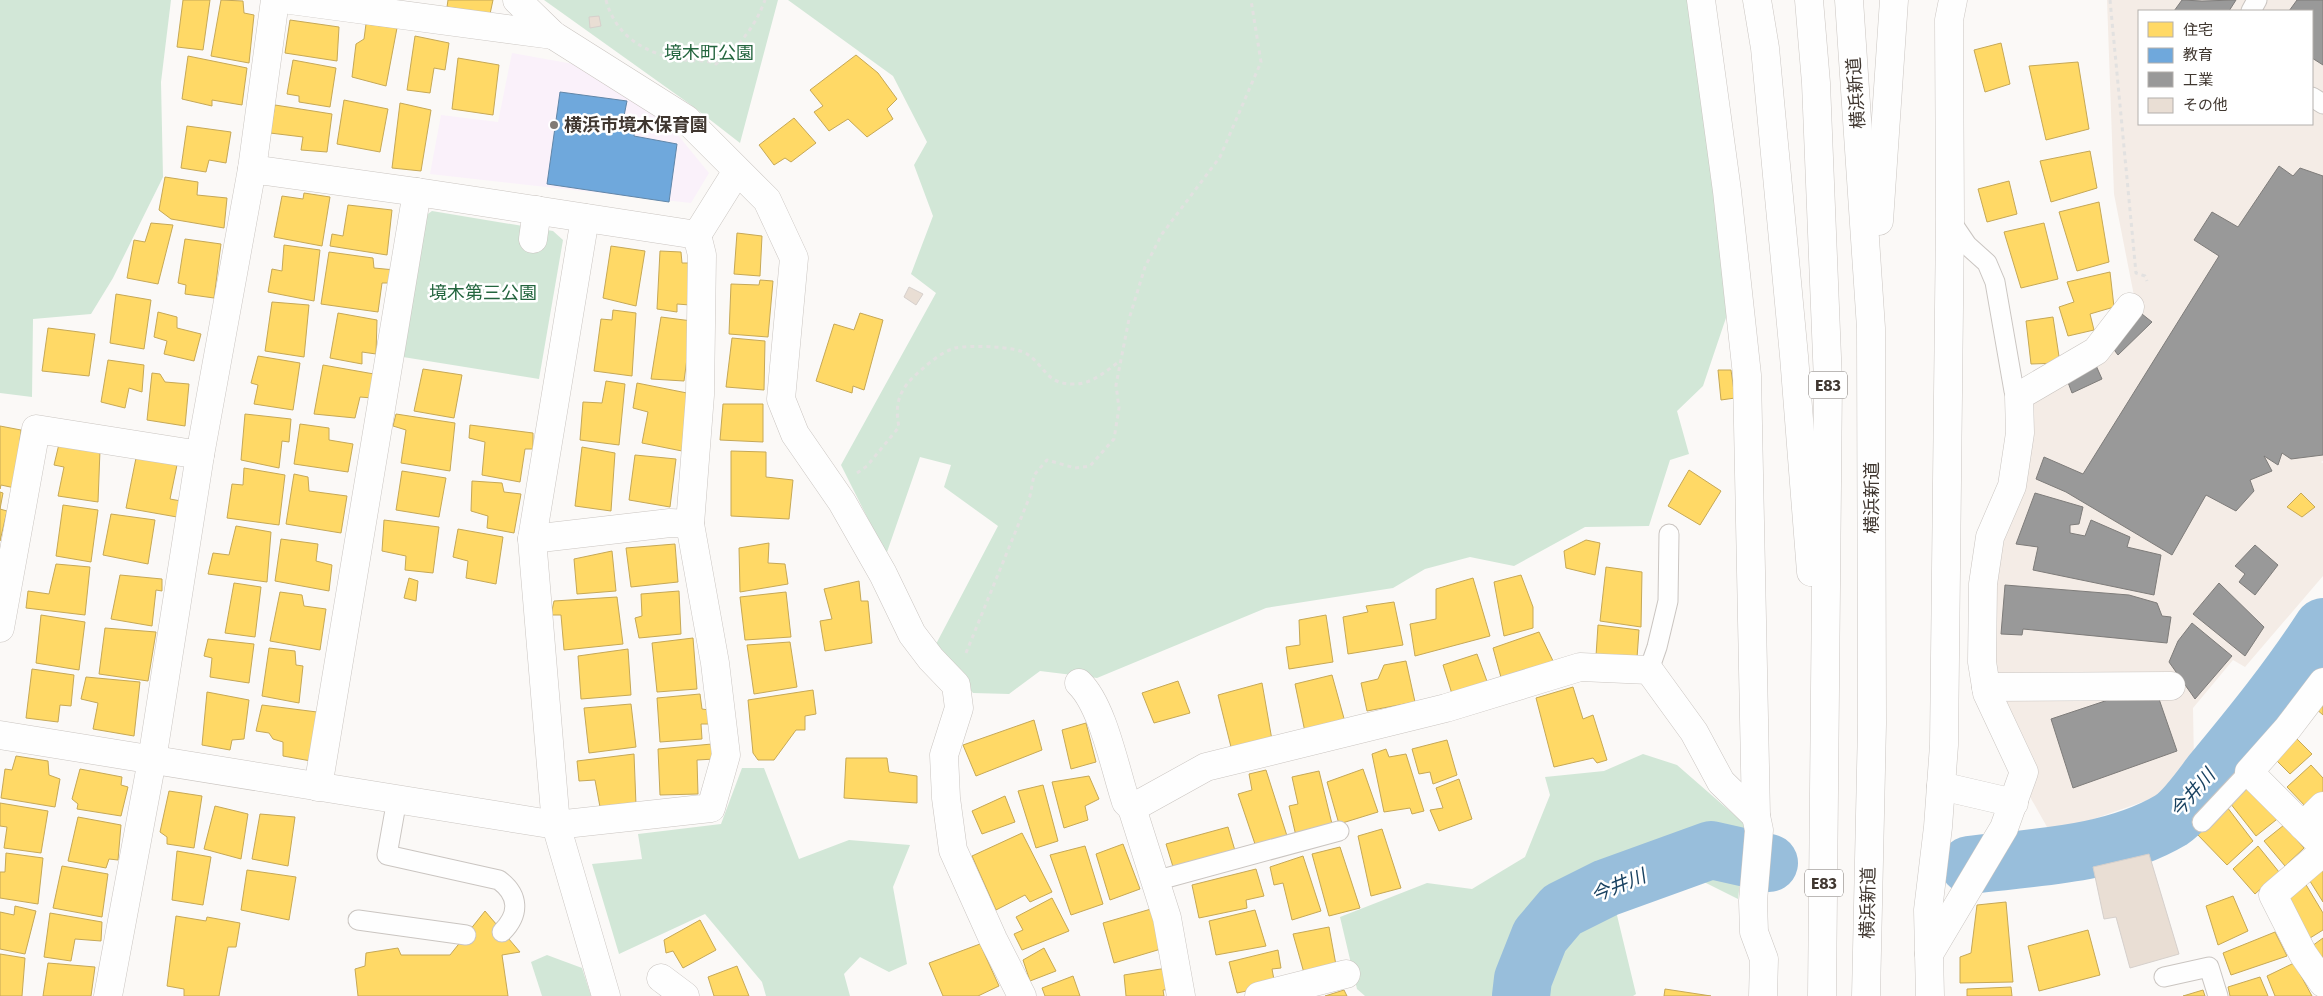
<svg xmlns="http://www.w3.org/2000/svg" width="2323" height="996" font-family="'Fira Sans','Noto Sans JP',sans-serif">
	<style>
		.built { fill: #f4ece6; fill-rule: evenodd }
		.education { fill: #faf1fa }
		.green { fill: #d2e7d7 }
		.homes { fill: #ffd966; stroke: #c6a856 }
		.schools { fill: #6fa8dc; stroke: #6186a8 }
		.industry { fill: #999; stroke: #7e7c7a }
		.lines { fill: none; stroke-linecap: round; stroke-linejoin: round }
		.river { stroke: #98bedb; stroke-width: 58 }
		.building { fill: #e9ded4; stroke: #d6d0cc }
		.lane-casing { stroke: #cac5c1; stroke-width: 21 }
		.street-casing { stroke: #cac5c1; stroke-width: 29 }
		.secondary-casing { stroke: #cac5c1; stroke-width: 29 }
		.highway-casing { stroke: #cac5c1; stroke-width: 29 }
		.path { stroke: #e2e1e0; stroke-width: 3; stroke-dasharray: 4 4; stroke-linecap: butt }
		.lane { stroke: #fefefe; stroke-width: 19 }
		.street { stroke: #fefefe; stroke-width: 28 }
		.secondary { stroke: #fefefe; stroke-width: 28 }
		.highway { stroke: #fefefe; stroke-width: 28 }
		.poi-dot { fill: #817b76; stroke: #fff; stroke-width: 2 }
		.labels { text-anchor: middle; stroke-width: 5; stroke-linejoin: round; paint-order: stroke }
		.shield { fill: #fff; stroke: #79736e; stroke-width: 1 }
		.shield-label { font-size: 16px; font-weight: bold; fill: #403730 }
		.park-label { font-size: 18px; fill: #23653e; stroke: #fff }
		.street-label { font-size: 18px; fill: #403730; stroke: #fff }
		.poi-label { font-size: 18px; font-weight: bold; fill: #403730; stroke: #fff; text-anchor: start }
		.water-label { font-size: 19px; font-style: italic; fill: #194261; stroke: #fff }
	</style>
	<rect width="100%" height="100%" fill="#fbf9f7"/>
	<path class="built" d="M2107,0H2323V461L2321,462L2323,463V576L2245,667L2233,660L2193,708L2194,764L2165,794L2051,834L1977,703L2013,404L2136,306L2114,194ZM2139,11H2312V124H2139Z"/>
	<path class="education" d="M512,53L579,65L673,129L709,173L691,203L430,174L441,115L498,122Z"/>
	<g class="green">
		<path d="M0,0H171L161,82L163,177L113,278L91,314L33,319L32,397L0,393Z"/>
		<path d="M544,0H778L740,143L691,105Z"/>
		<path d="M788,0H1690L1731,303L1703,386L1677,411L1689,454L1670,460L1649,526L1585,527L1514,566L1470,557L1425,569L1393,588L1266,608L1097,678L1040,671L1009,694L973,693L935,646L998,526L944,487L951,465L920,457L886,555L841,465L936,293L911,274L933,216L914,165L927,142L893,76Z"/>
		<path d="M432,211L553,231L563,240L539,379L403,357L425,216Z"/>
		<path d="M1643,754L1677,765L1747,826L1738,899L1692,876L1628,863L1615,907L1636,994L1633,996H1365L1357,989L1340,917L1427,883L1472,889L1525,857L1550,795L1545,777L1604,771Z"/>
		<path d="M742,768H764L799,859L849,840L910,845L893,887L907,964L889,972L860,957L844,974L850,996H766L762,982L705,914L619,954L592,864L642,859L638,834L721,824Z"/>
		<path d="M547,955L582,968L591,996H542L531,962Z"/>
	</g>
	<g class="homes">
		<path d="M183,0H210L203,50L177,47Z"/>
		<path d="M221,0L243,1L244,13L254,15L249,63L211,56Z"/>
		<path d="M448,0H493L490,14L447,7Z"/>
		<path d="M290,20L339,27L337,61L285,53Z"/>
		<path d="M366,24L397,28L386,86L352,77L356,44L364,39Z"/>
		<path d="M415,36L449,43L445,70L434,68L430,93L407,90Z"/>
		<path d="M2001,43L2010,84L1985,92L1974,50Z"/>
		<path d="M856,55L878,73L897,99L887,109L893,119L867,137L848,119L829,131L814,112L823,106L810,90Z"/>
		<path d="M188,56L247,68L242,105L212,100V106L182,99Z"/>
		<path d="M458,58L499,65L493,115L452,109Z"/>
		<path d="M293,60L336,68L330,107L299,102V96L287,94Z"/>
		<path d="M2078,62L2089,129L2046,140L2029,66Z"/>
		<path d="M344,100L388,109L380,152L337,144Z"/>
		<path d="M400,103L431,110L421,171L392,168Z"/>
		<path d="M275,105L332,114L327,152L301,150L303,137L270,133Z"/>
		<path d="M794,118L816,143L791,162L785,158L774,165L759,145Z"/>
		<path d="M187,126L231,132L226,163L209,160L206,172L181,168Z"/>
		<path d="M2090,151L2097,188L2051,202L2040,161Z"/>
		<path d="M165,177L198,182L197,195L227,198L224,228L171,219L159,210Z"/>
		<path d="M2009,181L2017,214L1987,222L1978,189Z"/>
		<path d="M304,193L330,197L322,246L274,237L282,196L303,199Z"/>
		<path d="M2099,202L2109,262L2077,271L2059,212Z"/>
		<path d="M348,205L392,210L387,255L330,246L332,234L343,236Z"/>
		<path d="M151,223L173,225L158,284L127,278L134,240L145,242Z"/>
		<path d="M2044,223L2058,279L2021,288L2004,232Z"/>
		<path d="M737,233L762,236L760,276L734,274Z"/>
		<path d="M185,239L221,244L214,298L185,294L186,285L178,283Z"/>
		<path d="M284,245L320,250L314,301L268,292L272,269L282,271Z"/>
		<path d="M611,246L645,251L636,306L603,298Z"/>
		<path d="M660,251L681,252L682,263H693L690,305L677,304V312L657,309Z"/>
		<path d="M329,252L373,258L374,268L395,270L392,283H382L378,312L321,304Z"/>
		<path d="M2110,272L2114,307L2090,314L2094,330L2068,336L2059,307L2074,302L2067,282Z"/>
		<path d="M760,280L773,281L768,337L729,334L731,284L759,285Z"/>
		<path d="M116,294L151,300L144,349L110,343Z"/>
		<path d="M272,302L309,305L304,357L265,351Z"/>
		<path d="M613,310L636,313L632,376L594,371L601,319L612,320Z"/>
		<path d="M158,312L177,317V328L201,334L194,361L164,354L167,341L154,337Z"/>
		<path d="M338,313L377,320L376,354L362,352V364L330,358Z"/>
		<path d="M860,313L883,320L864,390L853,386L852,393L816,381L834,324L854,330Z"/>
		<path d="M661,317L692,321L684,381L651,379Z"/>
		<path d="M2053,317L2060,363L2031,364L2026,321Z"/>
		<path d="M48,328L95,334L89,376L42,371Z"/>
		<path d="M732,338L765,341L764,390L726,387Z"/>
		<path d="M258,356L300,363L293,410L254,404L258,385L251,383Z"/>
		<path d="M108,360L144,365L142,392L129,388L125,408L101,402Z"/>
		<path d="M323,365L374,374L372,398L360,397L355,418L314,414Z"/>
		<path d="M423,369L462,375L454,418L414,411Z"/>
		<path d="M1718,370H1731L1735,398L1721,400Z"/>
		<path d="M152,373L160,374L165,382L189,384L185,426L147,420Z"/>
		<path d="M606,381L625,384L619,445L580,440L583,402L602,403Z"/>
		<path d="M637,383L687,393L682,451L642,443L648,412L633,408Z"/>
		<path d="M723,404H763V442L720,440Z"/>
		<path d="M245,414L291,419L289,442L282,441L279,468L241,460Z"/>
		<path d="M396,414L455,423L450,471L401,463L406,430L393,426Z"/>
		<path d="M300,424L329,428V440L353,444L348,472L294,464Z"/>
		<path d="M470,425L533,433V449H525L520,482L482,475L485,442L469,438Z"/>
		<path d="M0,426L21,430L15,488L1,485L0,489Z"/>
		<path d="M59,444L100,450L98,502L58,496L64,467L54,465Z"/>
		<path d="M582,447L615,453L611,511L575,506Z"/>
		<path d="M731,451L766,452V477L793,480L789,519L731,516Z"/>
		<path d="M635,455L676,459L670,507L629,500Z"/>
		<path d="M136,458L177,465L170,499L181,501L177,517L126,508Z"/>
		<path d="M244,468L285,475L279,525L227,518L232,484L243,485Z"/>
		<path d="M1689,470L1721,491L1700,525L1668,506Z"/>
		<path d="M402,471L446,478L439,517L396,510Z"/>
		<path d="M294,474L308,477L309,491L347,496L341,533L286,524Z"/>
		<path d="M472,481L502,483L504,492L521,494L514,533L487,528L488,516L471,511Z"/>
		<path d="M0,492L3,493L0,509L7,511L0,541Z"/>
		<path d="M2301,493L2315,507L2302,517L2287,507Z"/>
		<path d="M63,505L98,510L91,562L56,556Z"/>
		<path d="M111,514L155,520L148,564L103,555Z"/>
		<path d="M384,520L439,527L433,573L405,570L406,556L382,551Z"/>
		<path d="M236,526L271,532L267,582L208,574L213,553L229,555Z"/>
		<path d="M458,529L503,537L496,584L466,578L468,561L453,557Z"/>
		<path d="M281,539L318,544L316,561L332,565L329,591L275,581Z"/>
		<path d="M1586,540L1600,543L1595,575L1566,568L1564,551Z"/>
		<path d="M769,543L768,563L785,564L788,584L740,592L739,548Z"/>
		<path d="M675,544L678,582L631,587L626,548Z"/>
		<path d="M612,551L616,591L577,594L574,559Z"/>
		<path d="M56,564L90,567L85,615L26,608L28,591L49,594Z"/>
		<path d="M1606,567L1642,572L1641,627L1600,621Z"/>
		<path d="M120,575L162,579V591L156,590L152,626L111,619Z"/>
		<path d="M1521,575L1533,607V628L1504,636L1494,582Z"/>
		<path d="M409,578L418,581L416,601L404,598Z"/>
		<path d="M1473,578L1490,636L1415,656L1410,624L1436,619V589Z"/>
		<path d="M859,581L861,601H868L872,643L825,651L820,621L832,619L824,589Z"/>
		<path d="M234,583L261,587L255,637L225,633Z"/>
		<path d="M679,591L681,634L639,638L635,618L642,616L641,594Z"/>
		<path d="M280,592L302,595L304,606L326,609L320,650L270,641Z"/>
		<path d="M786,592L791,637L745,640L740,597Z"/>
		<path d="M617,597L623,644L564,650L561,615H551L554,601Z"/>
		<path d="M1394,602L1403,645L1348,654L1343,617L1368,612L1366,606Z"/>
		<path d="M41,615L85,622L79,670L36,663Z"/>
		<path d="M1326,615L1333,662L1289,669L1286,647L1300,645L1299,620Z"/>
		<path d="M1598,625L1639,630L1637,658L1596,656Z"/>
		<path d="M105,628L156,632L148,681L99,674Z"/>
		<path d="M1539,632L1555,665L1502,681L1493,648Z"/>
		<path d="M693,638L697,689L657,692L652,643Z"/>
		<path d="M208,639L254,644L249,683L210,677L212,658L204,656Z"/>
		<path d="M790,642L797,687L754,694L747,645Z"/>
		<path d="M269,648L295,651L296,665L303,666L299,703L262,696Z"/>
		<path d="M628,649L631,695L581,699L578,656Z"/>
		<path d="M1477,654L1488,684L1452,694L1443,665Z"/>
		<path d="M1406,661L1415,702L1367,711L1361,683L1378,679L1384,665Z"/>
		<path d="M32,669L74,675L71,706L60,705L58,722L26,718Z"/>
		<path d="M1332,675L1345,722L1305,732L1295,684Z"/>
		<path d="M86,677L140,682L134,736L93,729L98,703L81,699Z"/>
		<path d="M1178,681L1190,713L1154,723L1142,693Z"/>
		<path d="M1262,683L1272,740L1232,751L1218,695Z"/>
		<path d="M1573,687L1583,719L1593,715L1607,760L1597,763L1593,758L1554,767L1536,698Z"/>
		<path d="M813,690L816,714L805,716V730H796L774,760H758L753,753L748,700Z"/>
		<path d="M207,692L249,700L244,739L232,740L230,750L202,745Z"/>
		<path d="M700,694L702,709L709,710V724H701L702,739L660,742L657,698Z"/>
		<path d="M2323,699V715L2315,708Z"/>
		<path d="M631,704L636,747L589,753L584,708Z"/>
		<path d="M262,705L317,712L311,761L283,756V742L273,739L269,733L256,731Z"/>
		<path d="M1034,720L1042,750L976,776L963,745Z"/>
		<path d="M1086,723L1096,762L1071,769L1062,730Z"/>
		<path d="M2292,734L2312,754L2290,774L2272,756Z"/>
		<path d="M1447,740L1457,775L1433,784L1430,772L1419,774L1412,749Z"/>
		<path d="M712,744L715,759L697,760L698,794L660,795L658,749Z"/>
		<path d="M1386,749L1389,757L1406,754L1424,811L1412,814L1410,808L1384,812L1372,754Z"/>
		<path d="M634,754L636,805L600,807L595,780L579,781L577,761Z"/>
		<path d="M16,756L48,761L49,775L60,779L55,807L1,798L5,769L12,770Z"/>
		<path d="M846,758H887L889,772L917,776V803L844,798Z"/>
		<path d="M2311,765L2323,778V792L2307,808L2287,787Z"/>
		<path d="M80,769L122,777L121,785L128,787L121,816L77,809L78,804L72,799Z"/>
		<path d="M1363,769L1378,812L1339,824L1327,782Z"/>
		<path d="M1266,770L1288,839L1256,847L1238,794L1252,790L1249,774Z"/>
		<path d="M1319,771L1333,828L1296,836L1289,806L1298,804L1292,777Z"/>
		<path d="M1089,776L1099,799L1085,806L1088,820L1064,828L1052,782Z"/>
		<path d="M1459,779L1472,819L1439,831L1430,810L1443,808L1436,788Z"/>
		<path d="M1043,785L1058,841L1036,848L1018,791Z"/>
		<path d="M2251,785L2281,816L2256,836L2230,803Z"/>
		<path d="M169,791L202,796L194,848L167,844V837L160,832Z"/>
		<path d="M1005,796L1015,822L982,834L972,811Z"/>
		<path d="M0,803L48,811L41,853L4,848L7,827L0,826Z"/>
		<path d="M215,806L248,814L241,859L204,849Z"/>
		<path d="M2227,807L2253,841L2227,865L2196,833Z"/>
		<path d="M260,814L295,817L288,866L252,859Z"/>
		<path d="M78,817L121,825L118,860L109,859L106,868L68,861Z"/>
		<path d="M2284,825L2304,848L2285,866L2264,841Z"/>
		<path d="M1228,827L1236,854L1174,870L1166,844Z"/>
		<path d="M1382,829L1401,888L1371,896L1358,836Z"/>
		<path d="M1022,833L1052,892L1030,902L1025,895L996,910L972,856Z"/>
		<path d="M1123,844L1140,889L1110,900L1096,854Z"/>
		<path d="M1085,846L1103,904L1071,915L1050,855Z"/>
		<path d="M2258,846L2279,872L2255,894L2233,869Z"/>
		<path d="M1340,847L1360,908L1329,916L1312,854Z"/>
		<path d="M177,851L211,857L203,905L172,900Z"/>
		<path d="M6,853L43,858L38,904L0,898V872H5Z"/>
		<path d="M1303,856L1321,911L1292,920L1283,883L1274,885L1270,867Z"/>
		<path d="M2323,864V902L2308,878Z"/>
		<path d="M62,866L108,874L102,917L53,908Z"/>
		<path d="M1256,869L1264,896L1246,900L1247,908L1199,918L1192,885Z"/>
		<path d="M247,870L296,877L289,920L241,910Z"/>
		<path d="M2305,883L2323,913V930L2310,938L2285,896Z"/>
		<path d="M2233,896L2248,931L2218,945L2206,906Z"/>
		<path d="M1052,898L1069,931L1022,950L1014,934L1023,930L1016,917Z"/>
		<path d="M2006,902L2013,982L1960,983V957L1971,953L1977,905Z"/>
		<path d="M15,906L36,911L25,954L0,949V912L14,915Z"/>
		<path d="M1151,909L1161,949L1114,963L1103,923Z"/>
		<path d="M1255,910L1266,946L1216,955L1209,921Z"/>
		<path d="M485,911L520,952L502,955L508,996H358L355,969L365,966L366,953L398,948L401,955H450Z"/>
		<path d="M50,913L102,922L101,941L75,939L71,961L44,957Z"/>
		<path d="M176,916L206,921L207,917L240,923L236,947H228L219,996H184V989L167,986Z"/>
		<path d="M700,920L716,950L683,968L673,951L666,953L664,940Z"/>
		<path d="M1329,927L1336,965L1304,973L1293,934Z"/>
		<path d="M2088,930L2100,975L2039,991L2028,946Z"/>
		<path d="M2275,932L2287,956L2231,975L2223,953Z"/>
		<path d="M2323,938V964L2312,946Z"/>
		<path d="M980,944L999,986L978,996H943L929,963Z"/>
		<path d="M1044,948L1056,971L1030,981L1023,960Z"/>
		<path d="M1278,950L1281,968L1272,969L1275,985L1237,993L1229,962Z"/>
		<path d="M0,954L25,958L22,996H0Z"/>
		<path d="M48,963L95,967L91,996H43Z"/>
		<path d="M2294,963L2312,996H2275L2267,976Z"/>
		<path d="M737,966L749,996H714L708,977Z"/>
		<path d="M1167,968L1173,989L1163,990L1164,996H1126L1124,975Z"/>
		<path d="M1073,976L1080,996H1045L1042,988Z"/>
		<path d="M2260,977L2268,996H2230L2228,987Z"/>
		<path d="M2011,987L2012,996H1967V989Z"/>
		<path d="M1665,989L1711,996H1664Z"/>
		<path d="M1344,990L1347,996H1325Z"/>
		<path d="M2203,990L2205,996H2183Z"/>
	</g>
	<path class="schools" d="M560,92L627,101L622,126L635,128L634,136L677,144L669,202L547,184Z"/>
	<g class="industry">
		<path d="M2182,0L2202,1L2236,0L2229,11H2174Z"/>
		<path d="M2297,0H2323V65L2312,58V11H2289Z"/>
		<path d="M2279,166L2293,176L2300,168L2323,176V455L2291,459L2282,453L2278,465L2264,456L2272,471L2250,480L2254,491L2236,511L2206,495L2172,555L2066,492L2036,479L2044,457L2083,474L2219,256L2194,240L2212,212L2238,227Z"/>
		<path d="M2137,310L2152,322L2118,355L2112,347Z"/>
		<path d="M2094,361L2102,379L2072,393L2066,377Z"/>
		<path d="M2035,493L2083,507L2079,524L2070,525V533L2085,536L2091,520L2130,537L2127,547L2161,555L2154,595L2033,570L2038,547L2016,544Z"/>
		<path d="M2255,545L2278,565L2255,595L2239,582L2245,574L2235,566Z"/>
		<path d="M2219,583L2264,627L2245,656L2193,614Z"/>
		<path d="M2005,585L2129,595L2157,603L2162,616L2171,617L2167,643L2023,629L2022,635L2001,634Z"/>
		<path d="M2192,623L2232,656L2195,699L2169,662L2178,641Z"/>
		<path d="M2111,699H2159L2177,751L2073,788L2051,719Z"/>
	</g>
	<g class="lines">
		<g class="river">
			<path d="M1969,865C2036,857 2112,855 2171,820C2186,810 2202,786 2213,772C2252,725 2290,678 2323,627"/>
			<path d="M1521,996L1523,979L1540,936L1562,910L1606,888L1711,850L1769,863"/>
		</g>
	</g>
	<g class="building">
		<path d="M599,16L601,26L590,28L589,17Z"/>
		<path d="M909,287L923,294L916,305L904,297Z"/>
		<path d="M2149,854L2179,954L2130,968L2116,917L2104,919L2093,867Z"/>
	</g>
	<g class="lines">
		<defs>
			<g id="lane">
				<path d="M2251,11L2257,0"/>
				<path d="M2312,97L2323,104"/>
				<path d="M1950,220L1967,245L1987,263L1995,282L2014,391L2019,396"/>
				<path d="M1649,670L1657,647L1668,601L1669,534"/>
				<path d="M397,799L387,855L499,880C519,895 520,914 502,932"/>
				<path d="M2202,822L2249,772"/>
				<path d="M1155,881L1339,831"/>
				<path d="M358,920L466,935"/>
				<path d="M2164,977L2209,967L2218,996"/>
			</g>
			<g id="street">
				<path d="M290,0L553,35"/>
				<path d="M517,0L553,35L686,119L767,200L794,258L781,399L795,434L842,502L883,574L912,634L931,659L956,685L959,708L944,755L946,798L953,850L993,939L1022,996"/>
				<path d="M1701,0L1727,191L1747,375L1756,816L1759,830L1753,901L1754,932L1764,959L1763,996"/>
				<path d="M252,169L275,0"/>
				<path d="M585,218L532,539L556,825L606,996"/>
				<path d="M533,239L537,210"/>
				<path d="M532,539L670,523L690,524"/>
				<path d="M0,628L36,429L200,455L252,169L417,192L697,235L737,171"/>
				<path d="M2323,682L2288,728L2249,772L2323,846"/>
				<path d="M1079,683C1103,706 1115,769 1126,802L1132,808"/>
				<path d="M1986,687L2171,686"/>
				<path d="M0,735L556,825L711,808L726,755L715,663L690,524L700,395L702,255L697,235"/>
				<path d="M1941,786L2014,803"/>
				<path d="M318,787L417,192"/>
				<path d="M2303,826L2323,806"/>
				<path d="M2323,852L2273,895L2303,954L2323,983"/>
				<path d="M1929,954L2004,828L2024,772L1987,693L1982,662L1983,584L1990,537L2012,486L2020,433L2019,396L2096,351L2130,307"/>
				<path d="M661,978L685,996"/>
				<path d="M108,996L152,760L200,455"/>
				<path d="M1181,996L1167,918L1132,808L1206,767L1446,708L1580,667L1649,670L1694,732L1721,782L1756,816"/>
				<path d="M1259,996L1346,974"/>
			</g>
			<path id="secondary" d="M1930,996L1928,910L1938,827L1944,745L1950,220L1949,20L1953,0"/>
			<g id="highway">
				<path d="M1757,0L1765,48L1794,356L1811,572"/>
				<path d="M1809,0L1816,83L1828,382L1822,996"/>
				<path d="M1849,0L1871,328L1872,724L1866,996"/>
				<path d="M1879,221L1894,0"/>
			</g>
		</defs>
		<use href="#lane" class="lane-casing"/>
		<use href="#street" class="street-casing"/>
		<use href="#secondary" class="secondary-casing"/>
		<use href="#highway" class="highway-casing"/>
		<g class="path">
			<path d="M606,0C616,38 648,55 685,60C696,62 705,59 716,64C739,47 755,27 765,0"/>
			<path d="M2110,0L2136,273L2145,276L2147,281"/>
			<path d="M857,473L867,466L899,427C894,402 900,388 920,371C930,362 942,352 955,348C970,345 1015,346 1027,354C1046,367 1046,384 1073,384C1091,385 1106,371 1120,361"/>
			<path d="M966,653L1030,496L1034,475L1047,460L1075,468L1090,466L1114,439L1119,408L1116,385L1129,319L1145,267L1162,234L1220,157L1261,62L1251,0"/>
		</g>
		<use href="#lane" class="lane"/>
		<use href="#street" class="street"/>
		<use href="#secondary" class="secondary"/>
		<use href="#highway" class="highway"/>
	</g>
	<circle class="poi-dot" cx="554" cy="125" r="5"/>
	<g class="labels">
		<g class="shield">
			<rect x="1809" y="371.5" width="38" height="27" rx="4"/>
			<rect x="1805" y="869.5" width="38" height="27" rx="4"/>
		</g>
		<g class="shield-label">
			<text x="1828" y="391">E83</text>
			<text x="1824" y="889">E83</text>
		</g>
		<g class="park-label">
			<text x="709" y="59">境木町公園</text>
			<text x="483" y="299">境木第三公園</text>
		</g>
		<g class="street-label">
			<text transform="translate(1856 93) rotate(-94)" y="6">横浜新道</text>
			<text transform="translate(1872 498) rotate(-90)" y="6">横浜新道</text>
			<text transform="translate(1868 903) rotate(-89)" y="6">横浜新道</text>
		</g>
		<g class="poi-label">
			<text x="564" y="131">横浜市境木保育園</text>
		</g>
		<g class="water-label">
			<text transform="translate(2192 793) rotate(-49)" y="7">今井川</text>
			<text transform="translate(1618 885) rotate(-22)" y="7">今井川</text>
		</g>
	</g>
	<rect x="2138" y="10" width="175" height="115" fill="#ffffff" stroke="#b3afac"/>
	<rect x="2148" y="22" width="25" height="15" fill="#ffd966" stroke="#b3afac"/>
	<text x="2183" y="35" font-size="15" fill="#403730">住宅</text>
	<rect x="2148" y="48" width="25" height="15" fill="#6fa8dc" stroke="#b3afac"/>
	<text x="2183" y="60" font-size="15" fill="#403730">教育</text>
	<rect x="2148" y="72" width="25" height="15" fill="#999999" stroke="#b3afac"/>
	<text x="2183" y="85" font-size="15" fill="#403730">工業</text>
	<rect x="2148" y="98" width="25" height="15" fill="#e9ded4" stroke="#b3afac"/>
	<text x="2183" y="110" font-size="15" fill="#403730">その他</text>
</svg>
